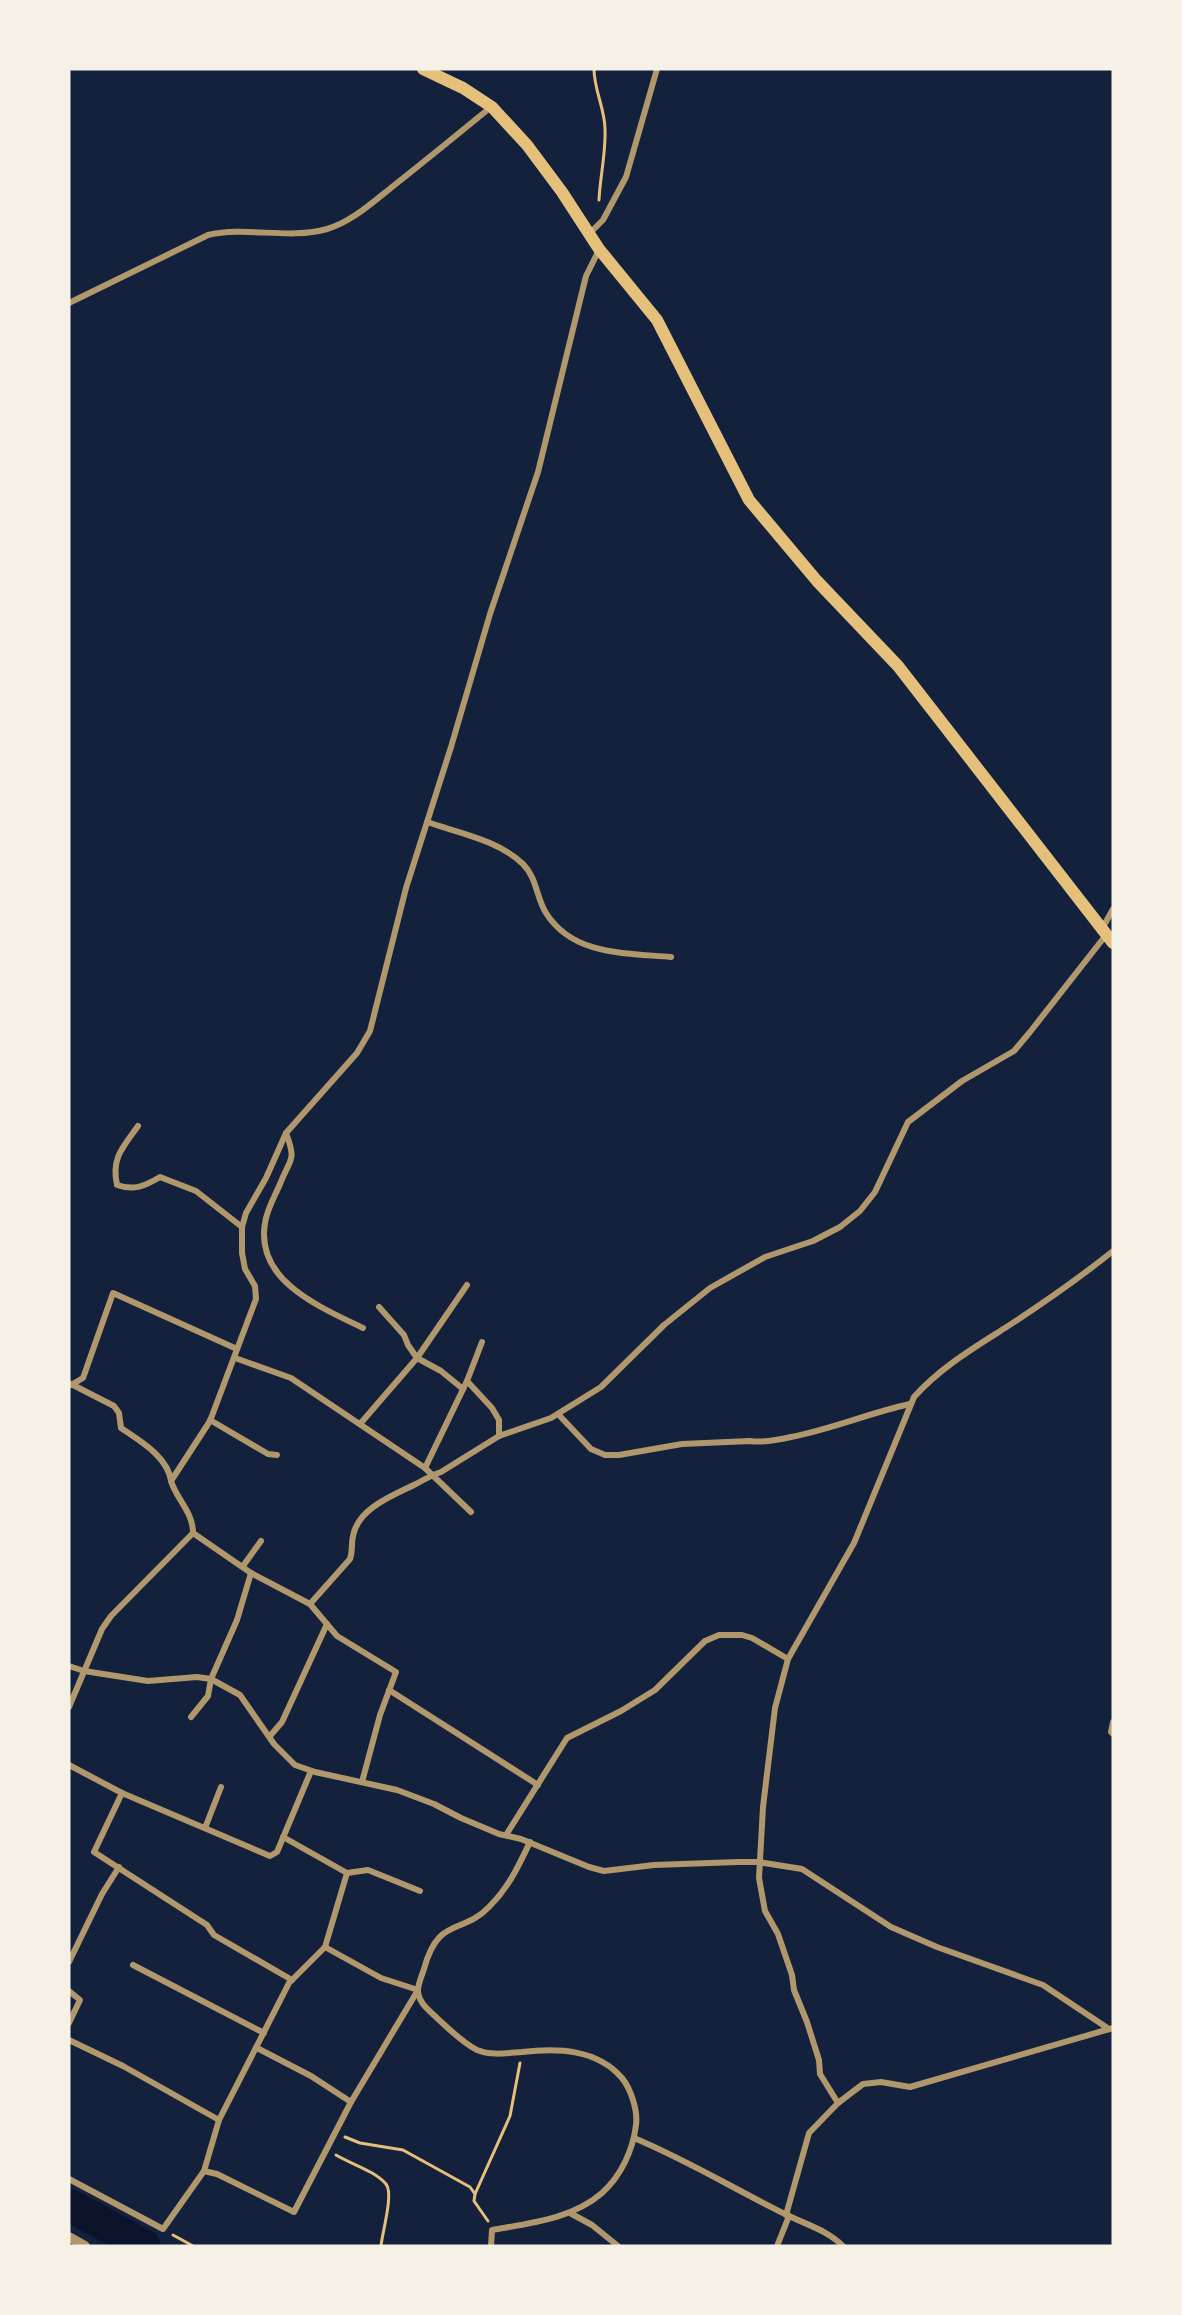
<svg xmlns="http://www.w3.org/2000/svg" width="1182" height="2315" font-family="Raleway,sans-serif">
	<style>
		.lines { fill: none; stroke-linecap: round; stroke-linejoin: round }
		.river { stroke: #0b132b; stroke-width: 33 }
		.path { stroke: #e5c07b; stroke-width: 3 }
		.minor { stroke: #b1986c; stroke-width: 6 }
		.tertiary { stroke: #b1986c; stroke-width: 10 }
		.secondary { stroke: #e5c07b; stroke-width: 12 }
	</style>
	<rect width="100%" height="100%" fill="#14213d"/>
	<g class="lines">
		<path class="river" d="M69,2205L144,2246"/>
		<g class="path">
			<path d="M594,69C594,90 605,109 605,129C606,153 600,177 599,200"/>
			<path d="M345,2137L360,2143L403,2150L470,2187L475,2194L474,2201L488,2221"/>
			<path d="M336,2155C351,2164 375,2171 386,2184C394,2194 382,2233 381,2246"/>
			<path d="M475,2194L510,2116L520,2063"/>
			<path d="M173,2235L193,2246"/>
		</g>
		<g class="minor">
			<path d="M589,234L603,220L626,177L657,69"/>
			<path d="M69,303L208,235C247,226 288,240 327,229C351,222 372,203 392,187C425,161 458,134 491,107"/>
			<path d="M427,822C459,833 498,840 523,864C537,878 536,897 546,913C573,956 626,953 671,957"/>
			<path d="M1102,929L1113,909"/>
			<path d="M138,1126C123,1147 111,1158 117,1185C134,1191 145,1186 160,1177L196,1191L242,1227"/>
			<path d="M286,1133C297,1162 290,1158 280,1184C275,1196 267,1209 265,1223C255,1281 320,1307 363,1328"/>
			<path d="M379,1307L404,1335L408,1345L417,1358L441,1371L463,1389"/>
			<path d="M235,1358L291,1378L425,1468L471,1512"/>
			<path d="M467,1381L492,1408L499,1420V1436"/>
			<path d="M69,1383L114,1406L119,1413L121,1428C140,1441 168,1457 171,1481"/>
			<path d="M71,1385L83,1378L113,1293L237,1349"/>
			<path d="M558,1414L591,1449L605,1455H619L682,1444L750,1441C764,1443 778,1440 791,1437C832,1429 869,1413 910,1404"/>
			<path d="M210,1420L268,1454L277,1455"/>
			<path d="M360,1424L417,1358L467,1285"/>
			<path d="M425,1468L467,1381L482,1342"/>
			<path d="M193,1533L251,1573L310,1604L337,1636L396,1672L380,1715L362,1782"/>
			<path d="M243,1566L261,1541"/>
			<path d="M310,1604L350,1559C353,1550 351,1544 353,1536C358,1508 394,1495 416,1484C425,1479 432,1475 441,1472L499,1436L551,1418L601,1387L664,1325L710,1288L765,1257L813,1241L840,1227L860,1211L875,1192L908,1122L962,1081L1014,1051L1030,1032L1106,935"/>
			<path d="M69,1666L84,1671L148,1681L197,1677L211,1679L240,1695L274,1744L295,1765L315,1772L397,1790L434,1804L461,1818L499,1834L521,1839L589,1867L604,1871L654,1865L738,1862H758L802,1869L891,1927L937,1947L1043,1985L1109,2029"/>
			<path d="M389,1690L538,1785"/>
			<path d="M69,1707L102,1629L111,1616L193,1533C193,1512 177,1500 171,1481L210,1421L256,1299L255,1286L245,1269L242,1253V1227L246,1213L266,1178L286,1133L357,1053L370,1031L406,888L451,747L490,614L538,472L586,276L599,250"/>
			<path d="M191,1717L208,1696L211,1679L237,1620L251,1573"/>
			<path d="M1113,1722L1111,1732L1113,1734"/>
			<path d="M270,1736L282,1722L327,1624"/>
			<path d="M69,1765L122,1793L270,1856L277,1852L311,1771"/>
			<path d="M122,1793L94,1852L207,1925L214,1935L292,1980"/>
			<path d="M205,1828L221,1787"/>
			<path d="M506,1835L567,1738L621,1711L655,1690L705,1641L719,1635H742L752,1638L788,1659"/>
			<path d="M347,1873L368,1870L420,1891"/>
			<path d="M69,1962L102,1894L119,1867"/>
			<path d="M133,1965L264,2033"/>
			<path d="M69,1991L80,2000L69,2023"/>
			<path d="M69,2040L123,2066L219,2120"/>
			<path d="M257,2048L311,2076L351,2102"/>
			<path d="M838,2103L820,2074L819,2060L807,2022L794,1990L792,1975L778,1934L765,1911L759,1878L763,1807L775,1708L788,1659L854,1543L914,1397C940,1368 972,1349 1005,1328C1042,1304 1078,1279 1113,1251"/>
			<path d="M634,2138C687,2160 736,2190 787,2215C807,2225 827,2230 843,2246"/>
			<path d="M204,2171L217,2174L294,2212L351,2102L418,1990L381,1978L325,1947"/>
			<path d="M69,2179L163,2229L204,2171L219,2120L289,1983L325,1947L347,1873L283,1837"/>
			<path d="M570,2213L592,2225L618,2246"/>
			<path d="M786,2215L809,2133L838,2103L863,2084L881,2082L910,2087L1113,2028"/>
			<path d="M491,2246L492,2230C531,2223 572,2219 602,2193C621,2176 633,2150 636,2125C638,2111 631,2089 622,2078C597,2049 558,2048 522,2052C508,2053 491,2056 477,2050C463,2043 450,2030 438,2019C430,2011 418,2003 418,1990C418,1984 422,1975 424,1969C438,1916 462,1935 489,1907C509,1887 518,1867 530,1842"/>
			<path d="M777,2246L789,2216"/>
		</g>
		<path class="tertiary" d="M69,2237L85,2246"/>
		<path class="secondary" d="M423,69L463,88L492,107L527,145L562,192L599,249L657,320L749,500L817,581L898,666L1113,943"/>
	</g>
	<rect width="1182" height="2315" fill="none" stroke="#f6f1e7" stroke-width="141"/>
</svg>
